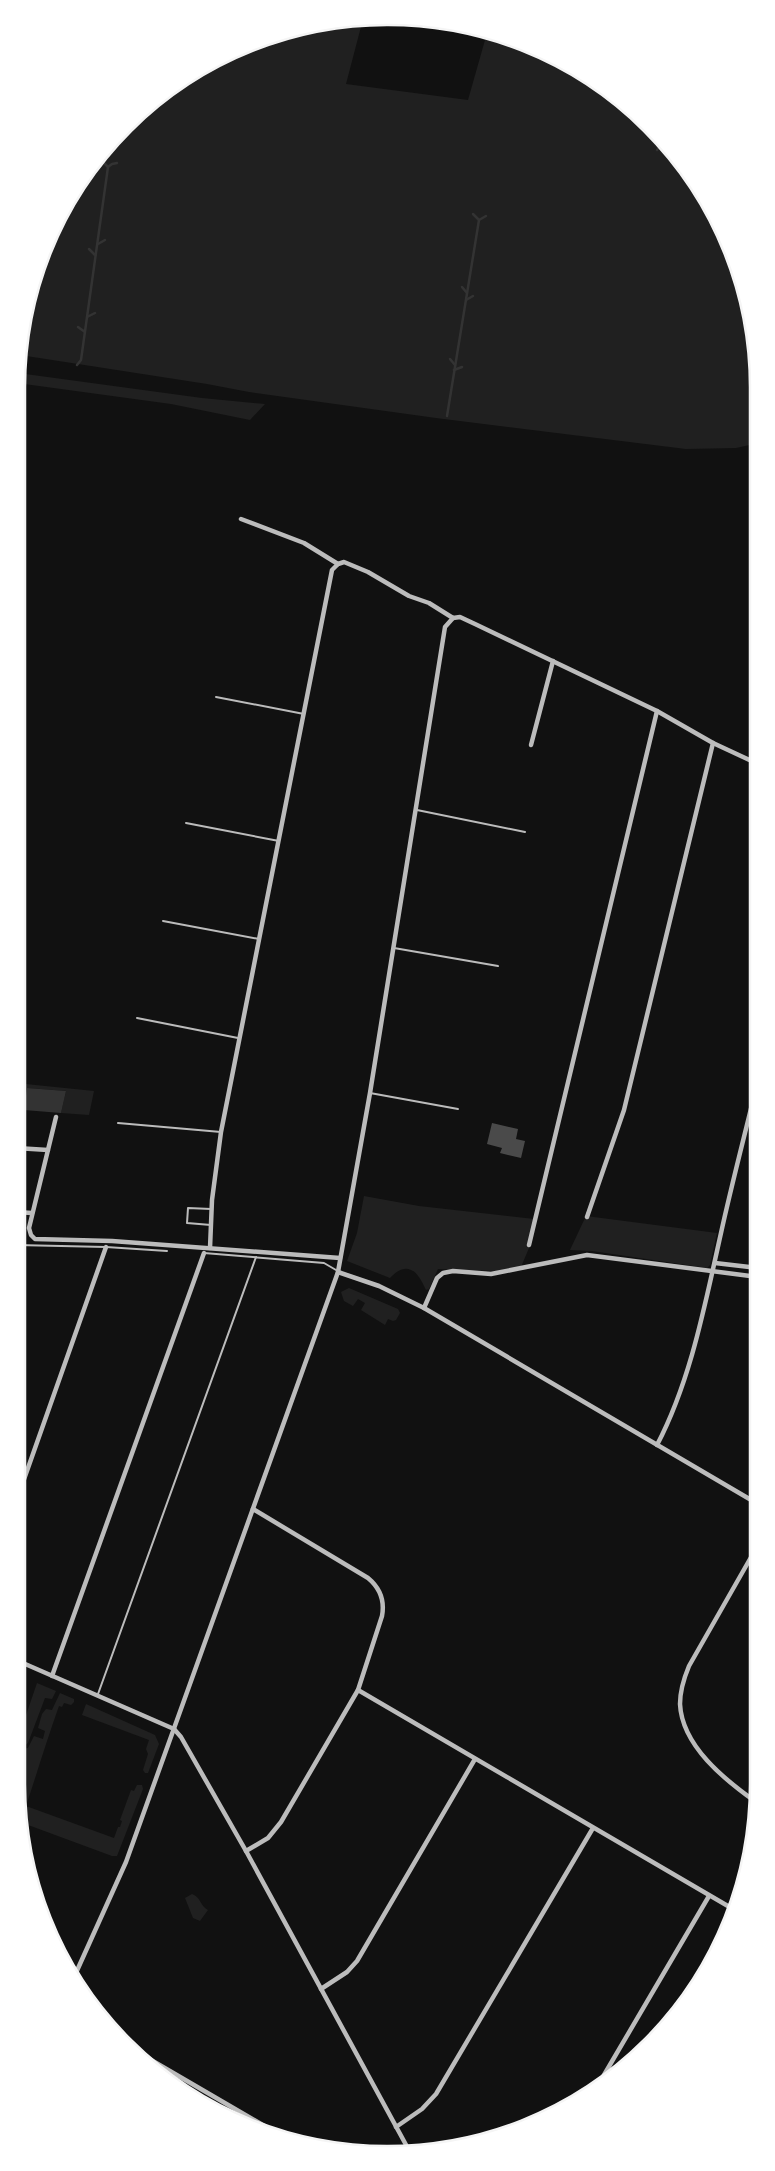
<svg xmlns="http://www.w3.org/2000/svg" width="775" height="2171" font-family="'Work Sans',sans-serif">
	<style>
		.green { fill: #202020 }
		.water { fill: #333 }
		.lines { fill: none; stroke-linecap: round; stroke-linejoin: round }
		.stream { stroke: #333; stroke-width: 2.5 }
		.building { fill: #4a4a4a }
		.service { stroke: #bcbcbc; stroke-width: 2 }
		.minor { stroke: #bcbcbc; stroke-width: 4.5 }
		.rim { fill: none; stroke: #f5f5f5; stroke-width: 2.5 }
	</style>
	<rect width="100%" height="100%" fill="#111"/>
	<g class="green">
		<path d="M339,19H363L346,84L468,100L485,40L535,50L576,68L666,143L721,224L756,339L754,444L736,448L686,449L436,418L249,392L207,384L20,355L29,292L54,224L93,162L142,109L202,66L268,36Z"/>
		<path d="M18,373L202,398L265,404L250,420L171,404L17,383Z"/>
		<path d="M16,1083L94,1091L89,1115L61,1113L66,1091L27,1088L24,1110L16,1109Z"/>
		<path d="M364,1196L419,1206L534,1219L529,1248L521,1267L496,1271L438,1269L429,1289L426,1290C418,1272 408,1259 390,1278L347,1261L357,1233Z"/>
		<path d="M586,1216L717,1233L710,1265L707,1268L592,1251L570,1250Z"/>
		<path d="M349,1288L398,1309L400,1313L396,1320L393,1321L388,1319L385,1325L361,1310L365,1303L358,1299L353,1306L344,1301L341,1292Z"/>
		<path d="M37,1683L56,1691L52,1699L45,1698L28,1743L24,1746L17,1747L18,1727L23,1724Z"/>
		<path d="M60,1693L74,1699V1702L71,1705L64,1703L62,1707L59,1706C47,1739 37,1773 26,1806L114,1838L118,1827H120L122,1821L120,1820L131,1790L134,1791L137,1785H142L143,1789L117,1856H112L20,1822L16,1784V1750L28,1748L34,1736L43,1739L45,1731L38,1728L42,1714L46,1709L52,1710Z"/>
		<path d="M86,1704L155,1735L159,1744L148,1773H145L143,1770L148,1754L146,1749L149,1740L82,1715Z"/>
		<path d="M192,1894C201,1897 200,1906 208,1910L200,1921L193,1918L185,1898Z"/>
	</g>
	<path class="water" d="M27,1088L66,1091L61,1113L24,1110Z"/>
	<g class="lines">
		<g class="stream">
			<path d="M660,139L662,144L670,147"/>
			<path d="M657,150L662,144"/>
			<path d="M108,167L112,164L117,163"/>
			<path d="M473,214L479,220"/>
			<path d="M98,244L105,240"/>
			<path d="M89,249L95,255"/>
			<path d="M462,287L467,293"/>
			<path d="M466,300L473,296"/>
			<path d="M87,317L95,313"/>
			<path d="M78,327L85,332"/>
			<path d="M450,359L455,365"/>
			<path d="M77,365L81,360L108,167L102,161"/>
			<path d="M454,370L462,367"/>
			<path d="M447,416L479,220L486,216"/>
		</g>
	</g>
	<path class="building" d="M492,1123L518,1129L516,1139L525,1141L521,1158L500,1153L502,1148L487,1144Z"/>
	<g class="lines">
		<g class="service">
			<path d="M216,697L304,714"/>
			<path d="M417,810L525,832"/>
			<path d="M186,823L279,841"/>
			<path d="M163,921L259,939"/>
			<path d="M394,948L498,966"/>
			<path d="M137,1018L238,1038"/>
			<path d="M370,1093L458,1109"/>
			<path d="M118,1123L221,1132"/>
			<path d="M211,1209L188,1208L187,1223L211,1225"/>
			<path d="M16,1245L106,1247L167,1251"/>
			<path d="M204,1253L324,1263L336,1270"/>
			<path d="M98,1694L256,1257"/>
		</g>
		<g class="minor">
			<path d="M241,519L304,543L338,564L344,562L368,572L409,596L429,603L453,618L460,617L475,624L657,711L713,743L756,763"/>
			<path d="M531,745L553,661"/>
			<path d="M56,1117L29,1228L31,1235L35,1239L112,1241L340,1258"/>
			<path d="M16,1148L48,1150"/>
			<path d="M16,1212L32,1213"/>
			<path d="M587,1217L624,1110L713,743"/>
			<path d="M529,1245L657,711"/>
			<path d="M210,1248L212,1200L221,1132L332,570L338,564"/>
			<path d="M715,1263L758,1268"/>
			<path d="M338,1272L379,1286L424,1308L758,1504"/>
			<path d="M424,1308L437,1278L443,1273L453,1271L491,1274L587,1255L758,1277"/>
			<path d="M657,1445C691,1380 705,1304 721,1233C732,1183 745,1134 757,1084"/>
			<path d="M16,1502L106,1247"/>
			<path d="M253,1509L368,1578C380,1588 385,1600 382,1616L358,1690L733,1909"/>
			<path d="M16,1660L174,1729L181,1737L246,1851L411,2154"/>
			<path d="M52,1676L204,1253"/>
			<path d="M756,1802C725,1780 682,1746 680,1704C680,1691 684,1678 689,1666L758,1545"/>
			<path d="M246,1851L268,1838L281,1822L358,1690"/>
			<path d="M75,1975L126,1862L338,1272L370,1093L445,627L453,618"/>
			<path d="M321,1989L347,1972L357,1961L475,1759"/>
			<path d="M127,2046L273,2131"/>
			<path d="M594,2092L709,1896"/>
			<path d="M396,2127L422,2109L436,2094L593,1828"/>
		</g>
	</g>
	<path d="M0 0H775V2171H0ZM387 25H388A362 362 0 0 1 750 387V1784A362 362 0 0 1 388 2146H387A362 362 0 0 1 25 1784V387A362 362 0 0 1 387 25Z" fill="#fff" fill-rule="evenodd"/>
	<path class="rim" d="M387 25H388A362 362 0 0 1 750 387V1784A362 362 0 0 1 388 2146H387A362 362 0 0 1 25 1784V387A362 362 0 0 1 387 25Z"/>
</svg>
